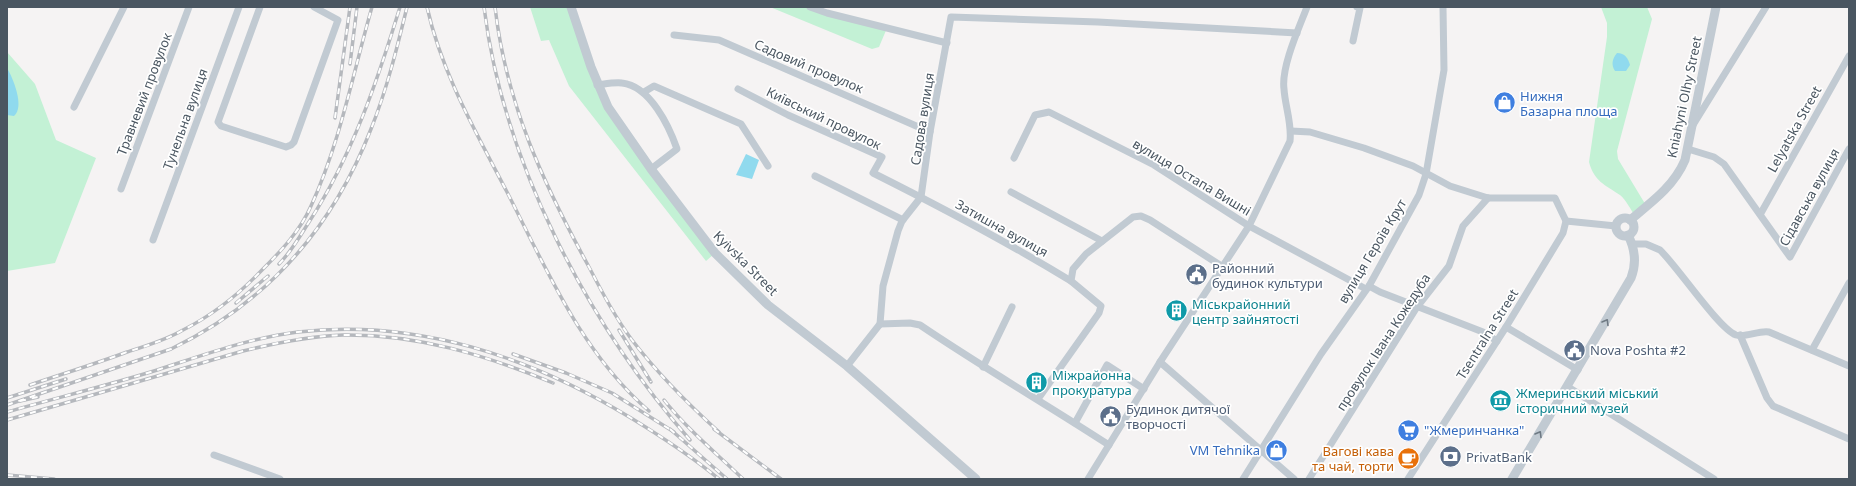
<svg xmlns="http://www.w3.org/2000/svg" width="1856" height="486" font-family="'Noto Sans',sans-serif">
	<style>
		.green { fill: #c3f1d5 }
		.water { fill: #90daee }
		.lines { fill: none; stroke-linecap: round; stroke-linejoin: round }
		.minor { stroke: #c1cad2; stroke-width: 7 }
		.tertiary { stroke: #c1cad2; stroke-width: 9 }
		.rail-casing { stroke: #b5b8bd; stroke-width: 3.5 }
		.rail { stroke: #fff; stroke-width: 2; stroke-dasharray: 6; stroke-linecap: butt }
		.oneway { stroke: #6e7983 }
		.labels { text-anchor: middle; stroke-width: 3.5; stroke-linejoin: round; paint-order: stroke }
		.street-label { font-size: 13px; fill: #4a5661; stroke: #fff }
		.shop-label { font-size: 13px; fill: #366cbe; stroke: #fff; text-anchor: start }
		.service-label { font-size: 13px; fill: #4e5e75; stroke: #fff; text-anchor: start }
		.culture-label { font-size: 13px; fill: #0d838f; stroke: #fff; text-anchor: start }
		.food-label { font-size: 13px; fill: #c56008; stroke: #fff; text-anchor: end }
	</style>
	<rect width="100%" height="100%" fill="#f5f3f3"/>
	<g class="green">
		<path d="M530,7H571L597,85L715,253L706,261L569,86L549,40L541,41Z"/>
		<path d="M770,7H808L887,28L879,47L872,49Z"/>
		<path d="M1601,7H1647L1652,19L1617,151L1618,159L1647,207L1635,216C1631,210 1626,200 1620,195C1605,185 1594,181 1589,162L1607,37V23Z"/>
		<path d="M7,52L35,84L56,140L96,158L55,263L7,271Z"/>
	</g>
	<g class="water">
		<path d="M1617,53C1625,53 1628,58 1630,65L1626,71H1615C1611,65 1612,59 1617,53Z"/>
		<path d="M7,68C13,78 25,107 14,116L7,115Z"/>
		<path d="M746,154L759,160L752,179L736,175Z"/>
	</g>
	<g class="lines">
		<g class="minor">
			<path d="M260,7L218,122L221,126L286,147L291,145L294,142L338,20L314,7"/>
			<path d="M810,7L827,13L947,43"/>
			<path d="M674,35L719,40L930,132"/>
			<path d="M1353,41L1360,8L1357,7"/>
			<path d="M597,85C605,84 615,82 622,83C650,86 669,126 677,149L651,169"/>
			<path d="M738,89L788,115L882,157L873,173C941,207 1007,242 1071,281"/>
			<path d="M644,92L654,86L741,124L768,166"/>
			<path d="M74,107L124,7"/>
			<path d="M1693,125L1766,7"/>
			<path d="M1291,131L1310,132L1364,148L1413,166L1450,186L1488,198H1555L1566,221L1563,233L1506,327L1408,479"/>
			<path d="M1688,149L1714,157L1724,164L1790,257L1849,149"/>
			<path d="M1014,158L1035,115L1049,112L1154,165L1249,226L1366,289"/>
			<path d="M815,176L903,220"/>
			<path d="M121,189L189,7"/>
			<path d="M1011,192L1102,241"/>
			<path d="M1761,213L1849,56"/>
			<path d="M1566,221L1616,226L1617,223"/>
			<path d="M153,240L239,7"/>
			<path d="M1633,244H1646L1660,250C1677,266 1719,329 1736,335C1746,338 1759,330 1769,332L1849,366"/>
			<path d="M1369,286L1380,292L1483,332L1497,341"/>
			<path d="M880,324L910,323L920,325C982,367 1046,404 1109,445"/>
			<path d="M1506,327L1578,370"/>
			<path d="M1740,335L1767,398L1773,406L1849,439"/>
			<path d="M1812,350L1849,283"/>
			<path d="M1160,362L1294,479"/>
			<path d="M847,366L880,324L883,286L898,231L902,221L921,197L930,132L951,17L1098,22L1297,33"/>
			<path d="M983,367L1012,307"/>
			<path d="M1568,387L1714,479"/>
			<path d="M1038,399L1099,313L1101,306L1071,281L1073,269L1086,254L1133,217L1141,216L1150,220L1223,267"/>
			<path d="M1075,423L1107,365L1144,389"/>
			<path d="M214,455L280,479"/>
			<path d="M1088,479L1160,362L1249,226L1290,141C1292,123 1285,106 1284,89C1281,67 1299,28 1307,7"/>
			<path d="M1243,479L1321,354L1369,286L1419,195L1426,174L1444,70L1443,7"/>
			<path d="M1309,479L1417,307L1449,266L1463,226L1488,198"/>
		</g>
		<g class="tertiary">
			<path d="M571,7L591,67L608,107L651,169L715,253L768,305L847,366L976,479"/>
			<circle cx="1625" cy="227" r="9"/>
			<path d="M1630,220C1652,202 1674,186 1685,160L1716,7"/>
			<path d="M1512,479L1631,278C1637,263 1635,249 1628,235"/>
		</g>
		<defs>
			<g id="rail">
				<path d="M427,7C442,74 476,132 507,192C547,270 581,352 649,411"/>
				<path d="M484,7C503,162 588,324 690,440"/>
				<path d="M495,7C506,103 543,183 589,267C602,292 615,317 632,340C658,374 687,403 719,432"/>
				<path d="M350,64L357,7"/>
				<path d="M335,118L350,7"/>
				<path d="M279,264C291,252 300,236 309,222C352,156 377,82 400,7"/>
				<path d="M236,303L268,276"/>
				<path d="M619,330L651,382"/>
				<path d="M513,354L566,373L612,393L674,432"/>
				<path d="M30,385C62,374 95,364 127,352C146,346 166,340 183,330C213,315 239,294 262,270C281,251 300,231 311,206C340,143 353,73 372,7"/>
				<path d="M7,398L66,379"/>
				<path d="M664,400C688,430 716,453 743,479"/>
				<path d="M20,401L38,397"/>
				<path d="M7,405L171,349C267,303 333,227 371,129C387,89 397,48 407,7"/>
				<path d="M7,412C56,398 105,386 154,371C201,356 249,338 298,332C416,318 531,357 631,418C662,437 691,456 719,479"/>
				<path d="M7,420L243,351C276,343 309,336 343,335C416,334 486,355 553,383"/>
				<path d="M670,429L727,479"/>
				<path d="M714,429L781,479"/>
				<path d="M7,475L54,479"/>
			</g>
		</defs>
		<use href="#rail" class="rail-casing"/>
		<use href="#rail" class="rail"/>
	</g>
	<defs><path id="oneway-chevron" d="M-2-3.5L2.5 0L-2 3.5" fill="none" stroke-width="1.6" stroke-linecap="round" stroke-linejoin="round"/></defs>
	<g class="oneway">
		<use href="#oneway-chevron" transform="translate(1606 322) rotate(-59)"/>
		<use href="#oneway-chevron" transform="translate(1539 434) rotate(-59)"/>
	</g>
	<defs>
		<symbol id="shop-disc" viewBox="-11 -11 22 22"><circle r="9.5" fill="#3f7fe0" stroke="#fff"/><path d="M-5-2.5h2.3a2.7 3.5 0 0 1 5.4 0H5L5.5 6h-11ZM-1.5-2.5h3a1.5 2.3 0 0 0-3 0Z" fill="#fff"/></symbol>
		<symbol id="civic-disc" viewBox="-11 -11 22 22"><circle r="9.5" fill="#5c6f8a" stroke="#fff"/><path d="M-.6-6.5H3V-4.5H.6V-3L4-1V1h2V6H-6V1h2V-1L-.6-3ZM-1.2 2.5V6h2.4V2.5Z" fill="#fff"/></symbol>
		<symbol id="building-disc" viewBox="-11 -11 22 22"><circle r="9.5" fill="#0f9aa8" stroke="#fff"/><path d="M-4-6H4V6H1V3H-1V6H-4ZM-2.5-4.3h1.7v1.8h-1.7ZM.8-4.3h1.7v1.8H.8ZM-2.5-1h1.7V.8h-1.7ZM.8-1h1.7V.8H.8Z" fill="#fff"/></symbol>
		<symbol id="museum-disc" viewBox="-11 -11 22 22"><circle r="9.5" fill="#0f9aa8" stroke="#fff"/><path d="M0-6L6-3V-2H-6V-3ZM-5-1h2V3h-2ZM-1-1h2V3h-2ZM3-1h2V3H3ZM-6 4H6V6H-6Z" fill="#fff"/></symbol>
		<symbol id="supermarket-disc" viewBox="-11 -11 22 22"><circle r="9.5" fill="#3f7fe0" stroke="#fff"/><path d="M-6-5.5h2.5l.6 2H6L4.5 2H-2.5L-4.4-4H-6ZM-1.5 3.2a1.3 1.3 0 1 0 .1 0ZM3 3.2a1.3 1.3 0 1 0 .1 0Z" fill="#fff"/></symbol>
		<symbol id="bank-disc" viewBox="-11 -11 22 22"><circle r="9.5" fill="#5c6f8a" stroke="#fff"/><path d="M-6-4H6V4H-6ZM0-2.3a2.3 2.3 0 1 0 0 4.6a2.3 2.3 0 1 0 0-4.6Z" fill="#fff"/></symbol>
		<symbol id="cafe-disc" viewBox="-11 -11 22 22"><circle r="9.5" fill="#e8710a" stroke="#fff"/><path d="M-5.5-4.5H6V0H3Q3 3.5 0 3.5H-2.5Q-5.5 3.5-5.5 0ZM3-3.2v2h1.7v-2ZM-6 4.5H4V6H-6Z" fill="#fff"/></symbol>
	</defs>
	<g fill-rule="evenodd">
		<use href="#shop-disc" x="1492" y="90" width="25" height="25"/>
		<use href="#civic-disc" x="1184" y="262" width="25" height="25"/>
		<use href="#building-disc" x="1164" y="298" width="25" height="25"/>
		<use href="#civic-disc" x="1562" y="338" width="25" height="25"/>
		<use href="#building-disc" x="1024" y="370" width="25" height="25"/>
		<use href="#museum-disc" x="1488" y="388" width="25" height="25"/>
		<use href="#civic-disc" x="1098" y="404" width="25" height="25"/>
		<use href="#supermarket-disc" x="1396" y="418" width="25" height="25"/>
		<use href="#shop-disc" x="1264" y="438" width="25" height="25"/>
		<use href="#bank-disc" x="1438" y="444" width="25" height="25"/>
		<use href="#cafe-disc" x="1396" y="446" width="25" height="25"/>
	</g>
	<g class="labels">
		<g class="street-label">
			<text transform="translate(809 66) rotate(23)" y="5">Садовий провулок</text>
			<text transform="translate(144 94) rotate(-69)" y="5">Травневий провулок</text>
			<text transform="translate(1684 97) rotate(-78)" y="5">Kniahyni Olhy Street</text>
			<text transform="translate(824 118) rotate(26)" y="5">Київський провулок</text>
			<text transform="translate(185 119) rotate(-70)" y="5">Тунельна вулиця</text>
			<text transform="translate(922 119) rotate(-81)" y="5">Садова вулиця</text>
			<text transform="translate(1794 129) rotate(-61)" y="5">Lelyatska Street</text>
			<text transform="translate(1192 177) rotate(31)" y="5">вулиця Остапа Вишні</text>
			<text transform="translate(1809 197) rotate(-61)" y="5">Сідавська вулиця</text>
			<text transform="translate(1002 228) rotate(29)" y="5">Затишна вулиця</text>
			<text transform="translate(1372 251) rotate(-59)" y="5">вулиця Героїв Крут</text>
			<text transform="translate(746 263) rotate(45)" y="5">Kyivska Street</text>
			<text transform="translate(1487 334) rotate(-58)" y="5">Tsentralna Street</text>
			<text transform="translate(1383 342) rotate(-57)" y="5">провулок Івана Кожедуба</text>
		</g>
		<g class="shop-label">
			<text x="1520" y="101">Нижня<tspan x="1520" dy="15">Базарна площа</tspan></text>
			<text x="1424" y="435">"Жмеринчанка"</text>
			<text x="1260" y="455" text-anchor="end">VM Tehnika</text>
		</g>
		<g class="service-label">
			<text x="1212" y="273">Районний<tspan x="1212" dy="15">будинок культури</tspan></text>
			<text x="1590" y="355">Nova Poshta #2</text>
			<text x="1126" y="414">Будинок дитячої<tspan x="1126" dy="15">творчості</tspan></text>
			<text x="1466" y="462">PrivatBank</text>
		</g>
		<g class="culture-label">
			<text x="1192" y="309">Міськрайонний<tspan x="1192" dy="15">центр зайнятості</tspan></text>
			<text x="1052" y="380">Міжрайонна<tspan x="1052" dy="15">прокуратура</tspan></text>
			<text x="1516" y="398">Жмеринський міський<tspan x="1516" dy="15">історичний музей</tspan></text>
		</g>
		<g class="food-label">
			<text x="1394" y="456">Вагові кава<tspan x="1394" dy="15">та чай, торти</tspan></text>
		</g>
	</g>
	<rect width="1856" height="486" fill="none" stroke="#4a5661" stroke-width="16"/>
</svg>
